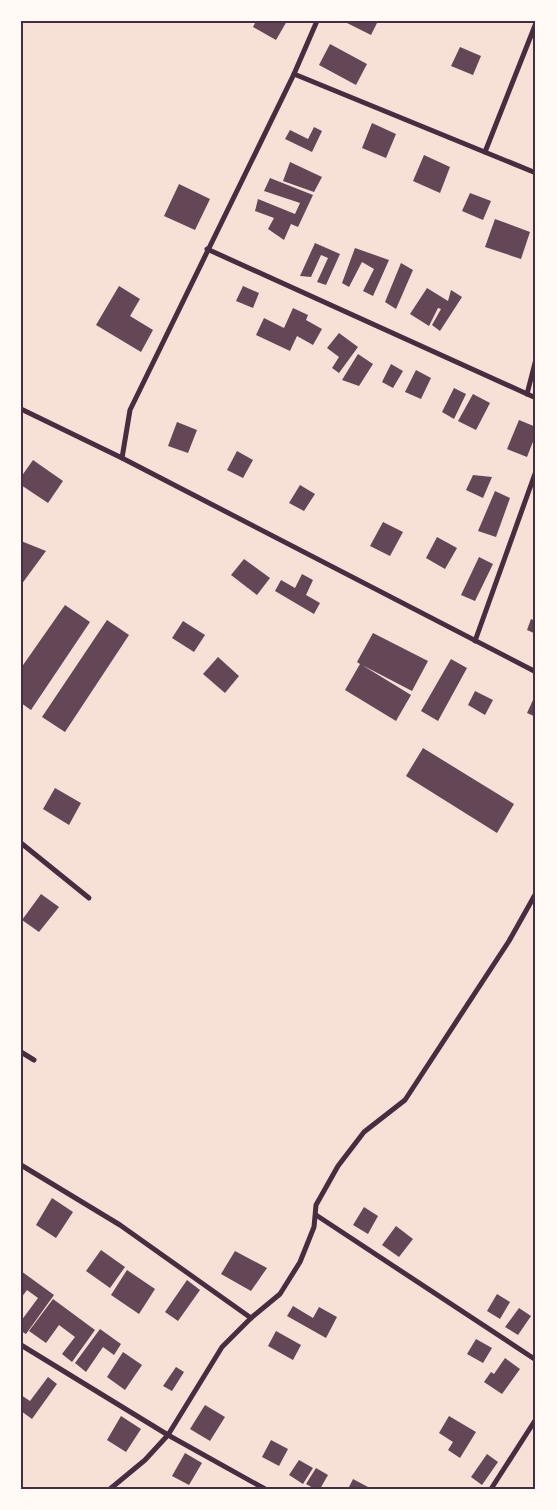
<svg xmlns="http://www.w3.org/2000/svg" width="557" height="1510" font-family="'Sofia Sans Condensed',sans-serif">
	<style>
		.building { fill: #644757 }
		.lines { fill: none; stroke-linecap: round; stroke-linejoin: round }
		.minor { stroke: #4a2c40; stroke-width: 5 }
		.neatline { fill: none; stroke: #4a2c40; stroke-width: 2 }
	</style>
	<rect width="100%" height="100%" fill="#f7e1d7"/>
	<g class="building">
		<path d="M256,21H287L276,40L253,27Z"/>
		<path d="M343,21H378L371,35Z"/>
		<path d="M330,44L367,64L356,85L319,65Z"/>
		<path d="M460,47L481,56L473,75L451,66Z"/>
		<path d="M372,123L396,134L386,158L362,148Z"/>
		<path d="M314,127L322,131L312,152L285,139L290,130L308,139Z"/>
		<path d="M424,155L450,167L440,193L413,181Z"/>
		<path d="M290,162L322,177L314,192L283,181Z"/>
		<path d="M270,178L313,195L298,227L291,224L284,240L268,229L274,218L255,211L258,199L295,214L300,203L264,191Z"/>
		<path d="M179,184L210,199L195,230L164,216Z"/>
		<path d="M470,193L491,201L483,220L462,211Z"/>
		<path d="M495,219L530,232L521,259L485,247Z"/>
		<path d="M315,243L340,254L326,285L317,282L328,258L321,255L311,277L300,276Z"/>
		<path d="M355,248L389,260L373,296L363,291L374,269L362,262L349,287L342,283Z"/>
		<path d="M401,263L413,270L396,309L385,302Z"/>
		<path d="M119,286L140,299L130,316L153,330L141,352L96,325Z"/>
		<path d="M243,286L259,293L253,308L236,301Z"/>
		<path d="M427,288L448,301L451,290L462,297L440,331L432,325L441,309L438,308L429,326L410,314Z"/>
		<path d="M293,308L308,315L306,320L322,329L313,345L297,336L290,351L256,335L264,318L284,328Z"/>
		<path d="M339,333L358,347L339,373L332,368L339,357L327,348Z"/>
		<path d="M358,354L373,364L359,386L342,380Z"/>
		<path d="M391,364L403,371L393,388L382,382Z"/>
		<path d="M416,370L431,378L421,399L405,392Z"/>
		<path d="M454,388L466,394L454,419L442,412Z"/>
		<path d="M473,394L490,403L476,430L458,421Z"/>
		<path d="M519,420L536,427V434L527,457L507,449Z"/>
		<path d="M177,422L197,430L188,453L168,446Z"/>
		<path d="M237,451L253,460L243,478L227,470Z"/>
		<path d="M33,460L63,481L48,503L21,485V477Z"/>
		<path d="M473,475L492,477L483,498L466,490Z"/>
		<path d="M300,485L315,494L304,511L289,503Z"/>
		<path d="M495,491L510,498L496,537L478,531Z"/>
		<path d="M383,522L403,532L390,556L370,546Z"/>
		<path d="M437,537L457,548L445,569L426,558Z"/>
		<path d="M21,541L46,551L21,585Z"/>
		<path d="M479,557L493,564L475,601L461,595Z"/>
		<path d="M244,559L270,578L257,595L231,575Z"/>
		<path d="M302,574L313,580L306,595L320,603L314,614L275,591L281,580L295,588Z"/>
		<path d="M65,605L90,622L31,710L21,703V668Z"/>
		<path d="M531,619L536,621V634L527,630Z"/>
		<path d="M107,620L129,635L65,732L42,717Z"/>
		<path d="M183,621L205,635L194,652L172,638Z"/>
		<path d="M373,633L428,661L412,691L362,665L411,695L396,721L345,690L360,664L357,662Z"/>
		<path d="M218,657L239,676L225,693L203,674Z"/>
		<path d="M451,659L467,668L438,721L421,711Z"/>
		<path d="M475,691L493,700L485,715L468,705Z"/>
		<path d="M533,700L536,702V717L527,713Z"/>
		<path d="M423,748L514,804L497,833L406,776Z"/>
		<path d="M55,788L81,803L69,825L43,809Z"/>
		<path d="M41,894L59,907L39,932L22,920Z"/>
		<path d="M52,1198L73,1212L56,1238L36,1225Z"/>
		<path d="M364,1207L378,1216L368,1234L353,1225Z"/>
		<path d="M396,1226L413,1239L399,1257L382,1245Z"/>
		<path d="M101,1250L125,1267L110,1288L86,1271Z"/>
		<path d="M235,1251L267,1268L251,1291L221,1274Z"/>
		<path d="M127,1270L155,1289L139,1314L111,1295Z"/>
		<path d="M21,1271L54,1295L26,1334L21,1331V1321L38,1298L27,1290L21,1298Z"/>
		<path d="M187,1280L200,1290L178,1321L165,1312Z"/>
		<path d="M497,1294L510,1302L500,1319L487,1311Z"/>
		<path d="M53,1299L95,1330L72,1362L62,1354L75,1337L59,1325L46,1343L29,1331Z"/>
		<path d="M293,1306L313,1318L319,1307L337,1317L326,1338L287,1316Z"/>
		<path d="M519,1308L531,1316L518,1335L505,1327Z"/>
		<path d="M100,1329L121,1344L114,1355L103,1347L86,1372L75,1363Z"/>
		<path d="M276,1331L301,1345L293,1360L268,1346Z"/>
		<path d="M476,1339L492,1348L483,1363L467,1354Z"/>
		<path d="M123,1352L142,1365L125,1390L107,1377Z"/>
		<path d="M505,1358L520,1369L502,1394L484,1382L491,1372L494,1374Z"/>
		<path d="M176,1367L184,1372L172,1391L163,1386Z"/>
		<path d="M48,1377L57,1384L32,1419L21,1411V1395L30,1401Z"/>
		<path d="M205,1405L225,1417L210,1441L190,1429Z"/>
		<path d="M121,1416L141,1429L126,1452L107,1440Z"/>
		<path d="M449,1416L476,1432L460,1458L448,1450L453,1442L439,1433Z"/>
		<path d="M271,1440L288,1449L279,1466L262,1457Z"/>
		<path d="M185,1453L202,1463L189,1485L172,1476Z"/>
		<path d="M487,1454L498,1462L482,1485L471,1477Z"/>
		<path d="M299,1460L313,1468L303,1484L289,1475Z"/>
		<path d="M316,1468L328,1475L320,1489H315L306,1484Z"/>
		<path d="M353,1479L368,1487L367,1489H348Z"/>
	</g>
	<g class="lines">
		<g class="minor">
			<path d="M294,74L536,173"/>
			<path d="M485,152L536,23"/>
			<path d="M207,249L536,398"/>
			<path d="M527,394L536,359"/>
			<path d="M21,409L122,458L536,672"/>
			<path d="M122,458L130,410L294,74L317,21"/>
			<path d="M475,641L536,471"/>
			<path d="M21,843L89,898"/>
			<path d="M21,1052L34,1060"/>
			<path d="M21,1165L120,1225L251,1318"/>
			<path d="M316,1215L536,1360"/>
			<path d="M21,1345L168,1435L265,1489"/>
			<path d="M110,1489L145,1460L168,1435L222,1347L251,1318L280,1294L300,1262L314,1227L316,1205L338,1166L364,1132L405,1100L509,941L536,893"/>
			<path d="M491,1489L536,1419"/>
		</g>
	</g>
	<rect width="557" height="1510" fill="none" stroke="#fffaf5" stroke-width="45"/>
	<rect x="22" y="22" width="512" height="1466" class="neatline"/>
</svg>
